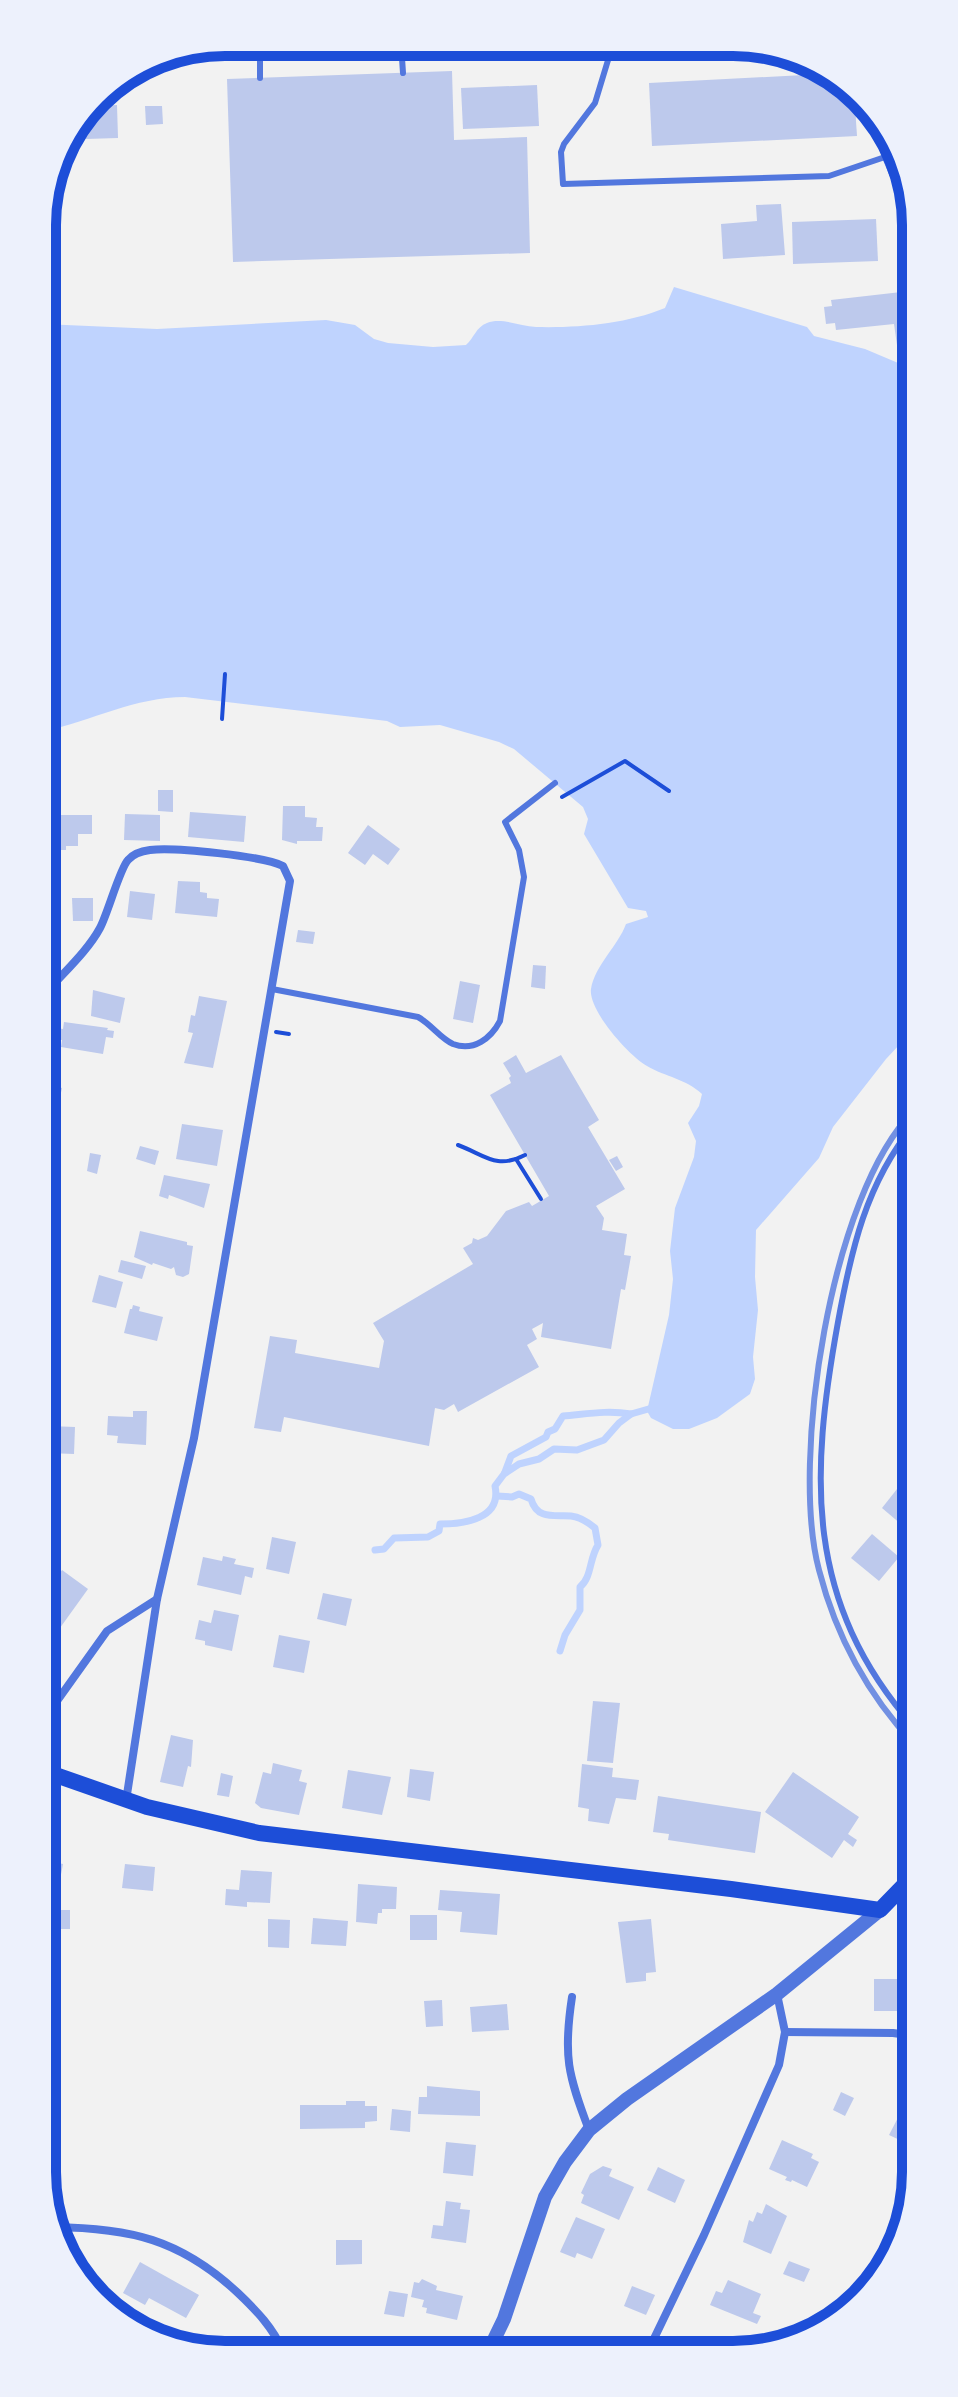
<svg xmlns="http://www.w3.org/2000/svg" width="958" height="2397" font-family="'Sofia Sans Condensed',sans-serif">
	<style>
		.water { fill: #bfd3fe }
		.lines { fill: none; stroke-linecap: round; stroke-linejoin: round }
		.stream { stroke: #bfd3fe; stroke-width: 7 }
		.building { fill: #bdc9ec }
		.path { stroke: #1d4ed8; stroke-width: 4 }
		.service { stroke: #5277de; stroke-width: 6 }
		.minor { stroke: #5277de; stroke-width: 8 }
		.tertiary { stroke: #5277de; stroke-width: 14 }
		.secondary { stroke: #1d4ed8; stroke-width: 16 }
		.rail { stroke: #7290e2; stroke-width: 6 }
		.rim { fill: none; stroke: #1d4ed8; stroke-width: 10 }
	</style>
	<rect width="100%" height="100%" fill="#f2f2f2"/>
	<path class="water" d="M674,287L807,327L814,336L865,349L910,368L912,1038L901,1043L886,1059L833,1127L819,1158L756,1230L755,1277L758,1310L753,1357L755,1379L750,1394L717,1418L689,1429H673L651,1418L647,1411L669,1315L673,1279L670,1251L675,1208L694,1157L696,1141L688,1123L699,1106L702,1094C686,1079 666,1077 647,1066C629,1056 588,1010 591,989C595,965 618,946 626,924L648,917L646,911L628,908L584,834L588,819L583,807L514,749L499,742L440,725L400,727L387,721L185,697C135,697 92,721 44,731L43,324L157,329L326,320L355,325L374,339L388,343L433,347L466,345C474,338 476,327 487,323C501,317 520,326 536,327C579,328 626,324 665,308Z"/>
	<g class="lines">
		<g class="stream">
			<path d="M505,1472L511,1456L546,1437L548,1432L555,1429L563,1416C587,1414 607,1410 631,1414"/>
			<path d="M497,1496L512,1497L519,1494L531,1499C537,1520 554,1515 571,1516C580,1517 589,1523 595,1528L598,1545C589,1559 592,1577 580,1587V1610L565,1635L560,1651"/>
			<path d="M375,1550L384,1549L394,1538L428,1537L439,1531L440,1524C464,1524 502,1519 495,1486L504,1474L519,1464L539,1459L554,1449L577,1450L604,1440L619,1423L631,1414L652,1408"/>
		</g>
	</g>
	<g class="building">
		<path d="M452,71L454,140L527,137L530,253L233,262L227,79Z"/>
		<path d="M823,74L854,91L857,136L652,146L649,83Z"/>
		<path d="M537,85L539,126L463,129L461,88Z"/>
		<path d="M117,105L118,138L86,139L85,113L90,106Z"/>
		<path d="M145,106H162L163,124L146,125Z"/>
		<path d="M781,204L785,255L723,259L721,224L757,221L756,205Z"/>
		<path d="M876,219L878,261L793,264L792,222Z"/>
		<path d="M910,291V344L897,345L894,324L836,330L835,323L826,324L824,307L832,306L831,300Z"/>
		<path d="M158,790H173V812L158,811Z"/>
		<path d="M283,806H305V817L317,818L316,827H323L322,841H297V844L282,840Z"/>
		<path d="M190,812L246,816L244,842L188,837Z"/>
		<path d="M125,814L160,815V841L124,840Z"/>
		<path d="M44,815H92V834H78V846H66V850H44Z"/>
		<path d="M368,825L400,849L388,865L373,854L365,865L348,853Z"/>
		<path d="M178,881L200,882V892L207,893V898L219,899L217,917L175,913Z"/>
		<path d="M130,891L155,894L152,920L127,917Z"/>
		<path d="M72,898H93V921H73Z"/>
		<path d="M298,930L315,932L313,944L296,942Z"/>
		<path d="M533,965L546,966L545,989L531,987Z"/>
		<path d="M460,981L480,985L473,1023L453,1019Z"/>
		<path d="M93,990L125,998L120,1023L91,1016Z"/>
		<path d="M199,996L227,1001L213,1068L184,1063L193,1033L188,1032L191,1015L195,1016Z"/>
		<path d="M64,1022L108,1028L107,1030L114,1031L113,1038L106,1037L103,1054L61,1047L62,1040L55,1039L56,1028L63,1029Z"/>
		<path d="M516,1055L526,1073L561,1055L599,1120L588,1127L625,1189L596,1206L604,1218L602,1230L627,1234L624,1255L631,1256L625,1290L621,1289L611,1349L541,1337L543,1323L532,1329L537,1339L527,1345L539,1367L458,1412L454,1404L444,1410L435,1408L429,1446L284,1417L281,1432L254,1428L270,1336L297,1340L295,1353L379,1368L384,1341L373,1323L473,1264L463,1248L472,1243L473,1238L478,1240L487,1236L506,1211L529,1202L532,1206L549,1196L490,1095L511,1083L509,1078L511,1076L503,1063Z"/>
		<path d="M45,1062L59,1066L54,1086L62,1088L59,1102L45,1098Z"/>
		<path d="M182,1124L223,1130L217,1166L176,1159Z"/>
		<path d="M140,1146L159,1151L155,1165L136,1159Z"/>
		<path d="M90,1153L101,1155L97,1174L87,1171Z"/>
		<path d="M617,1156L623,1167L616,1171L609,1160Z"/>
		<path d="M164,1175L210,1184L204,1208L169,1195L168,1199L159,1196Z"/>
		<path d="M140,1231L187,1242V1245L193,1246L189,1274L183,1277L176,1275L174,1267L171,1269L153,1263L152,1265L134,1257Z"/>
		<path d="M121,1260L146,1266L142,1279L118,1272Z"/>
		<path d="M99,1275L123,1282L116,1308L92,1302Z"/>
		<path d="M133,1305L140,1307L139,1311L163,1317L157,1341L124,1333L130,1309H132Z"/>
		<path d="M46,1370H54L53,1398L46,1397Z"/>
		<path d="M133,1411H147L146,1445L117,1443L118,1436L107,1435L108,1416L133,1417Z"/>
		<path d="M49,1426L75,1427L74,1454L47,1453Z"/>
		<path d="M901,1484L914,1495V1511L902,1525L882,1508Z"/>
		<path d="M872,1534L899,1557L879,1581L851,1558Z"/>
		<path d="M272,1537L296,1542L289,1574L266,1569Z"/>
		<path d="M223,1556L236,1559L234,1564L254,1568L252,1578L245,1576L241,1595L197,1585L203,1557L222,1561Z"/>
		<path d="M62,1570L88,1589L47,1646L46,1591Z"/>
		<path d="M323,1593L352,1599L346,1626L317,1619Z"/>
		<path d="M214,1610L239,1615L232,1651L205,1645V1641L195,1639L199,1620L211,1623Z"/>
		<path d="M279,1635L310,1641L304,1673L273,1667Z"/>
		<path d="M593,1701L620,1703L613,1763L587,1761Z"/>
		<path d="M171,1735L193,1740L191,1767L188,1766L183,1787L160,1782Z"/>
		<path d="M273,1763L302,1770L299,1781L307,1783L299,1815L261,1808L255,1803L263,1772L271,1774Z"/>
		<path d="M582,1764L613,1768L612,1777L639,1780L636,1800L616,1798L609,1824L588,1821L589,1809L578,1807Z"/>
		<path d="M410,1769L434,1772L430,1801L407,1797Z"/>
		<path d="M348,1770L391,1777L382,1815L342,1808Z"/>
		<path d="M793,1772L859,1817L848,1834L857,1840L853,1847L844,1840L832,1858L765,1812Z"/>
		<path d="M221,1773L233,1776L229,1797L217,1795Z"/>
		<path d="M658,1796L761,1812L755,1853L668,1840L669,1834L653,1832Z"/>
		<path d="M47,1861L63,1864L57,1896L47,1894Z"/>
		<path d="M125,1864L155,1867L153,1891L122,1888Z"/>
		<path d="M241,1870L272,1872L270,1903L247,1902V1907L225,1905L226,1889L239,1890Z"/>
		<path d="M358,1884L397,1887L396,1909H382V1913H378L377,1924L356,1922Z"/>
		<path d="M440,1890L500,1894L497,1935L460,1932L462,1912L438,1910Z"/>
		<rect x="47" y="1910" width="23" height="19"/>
		<rect x="410" y="1915" width="27" height="25"/>
		<path d="M313,1918L348,1921L346,1946L311,1944Z"/>
		<path d="M268,1919L290,1920L289,1948L268,1947Z"/>
		<path d="M651,1919L656,1972L646,1973V1981L626,1983L618,1922Z"/>
		<path d="M909,1961H915L913,2011H874V1979H909Z"/>
		<path d="M442,2000L443,2026L426,2027L424,2001Z"/>
		<path d="M507,2004L509,2030L472,2032L470,2007Z"/>
		<path d="M427,2086L480,2091V2116L418,2114L419,2097H427Z"/>
		<path d="M841,2092L854,2098L845,2116L833,2110Z"/>
		<path d="M346,2101H365V2106H377V2121L365,2122V2128L300,2129V2105H346Z"/>
		<path d="M903,2108L915,2114L916,2155L901,2148L904,2142L889,2135Z"/>
		<path d="M392,2109L411,2111L410,2132L390,2130Z"/>
		<path d="M782,2140L813,2154L811,2158L819,2162L807,2187L792,2180L791,2182L785,2180L787,2177L769,2169Z"/>
		<path d="M446,2142L476,2145L473,2176L443,2173Z"/>
		<path d="M603,2166L612,2169L609,2176L634,2187L619,2220L581,2203L584,2195L581,2193L590,2174Z"/>
		<path d="M658,2167L685,2180L675,2203L647,2190Z"/>
		<path d="M446,2201L461,2203L460,2209L470,2210L466,2243L431,2238L433,2225L443,2226Z"/>
		<path d="M766,2204L787,2216L771,2254L743,2242L749,2220L753,2222L757,2212L762,2214Z"/>
		<path d="M898,2213L904,2215L893,2242L888,2240Z"/>
		<path d="M576,2217L605,2229L592,2259L577,2253L575,2258L560,2252Z"/>
		<path d="M336,2240H362V2264L336,2265Z"/>
		<path d="M789,2261L810,2269L804,2282L783,2274Z"/>
		<path d="M140,2262L199,2295L186,2318L149,2298L145,2305L123,2293Z"/>
		<path d="M422,2279L437,2286L436,2290L463,2296L457,2320L426,2313L427,2308L422,2307L424,2300L411,2297L414,2282L419,2283Z"/>
		<path d="M728,2280L761,2294L753,2313L761,2316L757,2324L710,2305L716,2291L722,2293Z"/>
		<path d="M632,2286L655,2295L646,2315L624,2306Z"/>
		<path d="M389,2291L408,2294L404,2317L384,2314Z"/>
		<path d="M422,2339L425,2350L404,2351L403,2343Z"/>
	</g>
	<g class="lines">
		<g class="path">
			<path d="M42,216H52"/>
			<path d="M222,719L225,674"/>
			<path d="M562,797L625,761L669,791"/>
			<path d="M276,1032L289,1034"/>
			<path d="M458,1145C485,1155 496,1170 525,1155"/>
			<path d="M516,1159L541,1199"/>
		</g>
		<g class="service">
			<path d="M401,43L403,73"/>
			<path d="M260,44V78"/>
			<path d="M612,47L595,103L564,144L561,152L563,184L829,176L885,157"/>
			<path d="M883,131L885,157L903,200L908,248L904,271"/>
			<path d="M272,989L418,1017C431,1024 440,1038 453,1044C474,1052 491,1038 500,1021L524,877L519,850L505,822L555,783"/>
			<path d="M913,1126C866,1183 851,1251 838,1322C810,1476 804,1602 914,1727"/>
		</g>
		<g class="minor">
			<path d="M45,994C63,973 87,952 100,928C108,913 120,868 128,860C133,854 142,851 150,850C174,847 263,856 283,866L290,881L194,1438L157,1599L126,1801"/>
			<path d="M47,1715L107,1631L157,1599"/>
			<path d="M572,1997C563,2056 568,2075 589,2130"/>
			<path d="M785,2032L893,2033L915,2036"/>
			<path d="M53,2227C130,2228 180,2239 238,2293C257,2311 273,2328 283,2351"/>
			<path d="M649,2349L704,2235L779,2065L785,2032L777,1994"/>
		</g>
		<g class="tertiary">
			<path d="M591,44L612,47L678,45"/>
			<path d="M177,51L237,45L300,42"/>
			<path d="M489,2350L504,2319L545,2197L565,2162L589,2130L627,2099L777,1994L880,1910"/>
		</g>
		<path class="secondary" d="M47,1772L147,1807L259,1833L731,1889L880,1910L915,1874"/>
		<path class="rail" d="M913,1112C831,1193 790,1461 819,1570C836,1636 868,1695 914,1744"/>
	</g>
	<path d="M0 0H958V2397H0ZM225 56H733A169 169 0 0 1 902 225V2172A169 169 0 0 1 733 2341H225A169 169 0 0 1 56 2172V225A169 169 0 0 1 225 56Z" fill="#edf1fc" fill-rule="evenodd"/>
	<path class="rim" d="M225 56H733A169 169 0 0 1 902 225V2172A169 169 0 0 1 733 2341H225A169 169 0 0 1 56 2172V225A169 169 0 0 1 225 56Z"/>
</svg>
